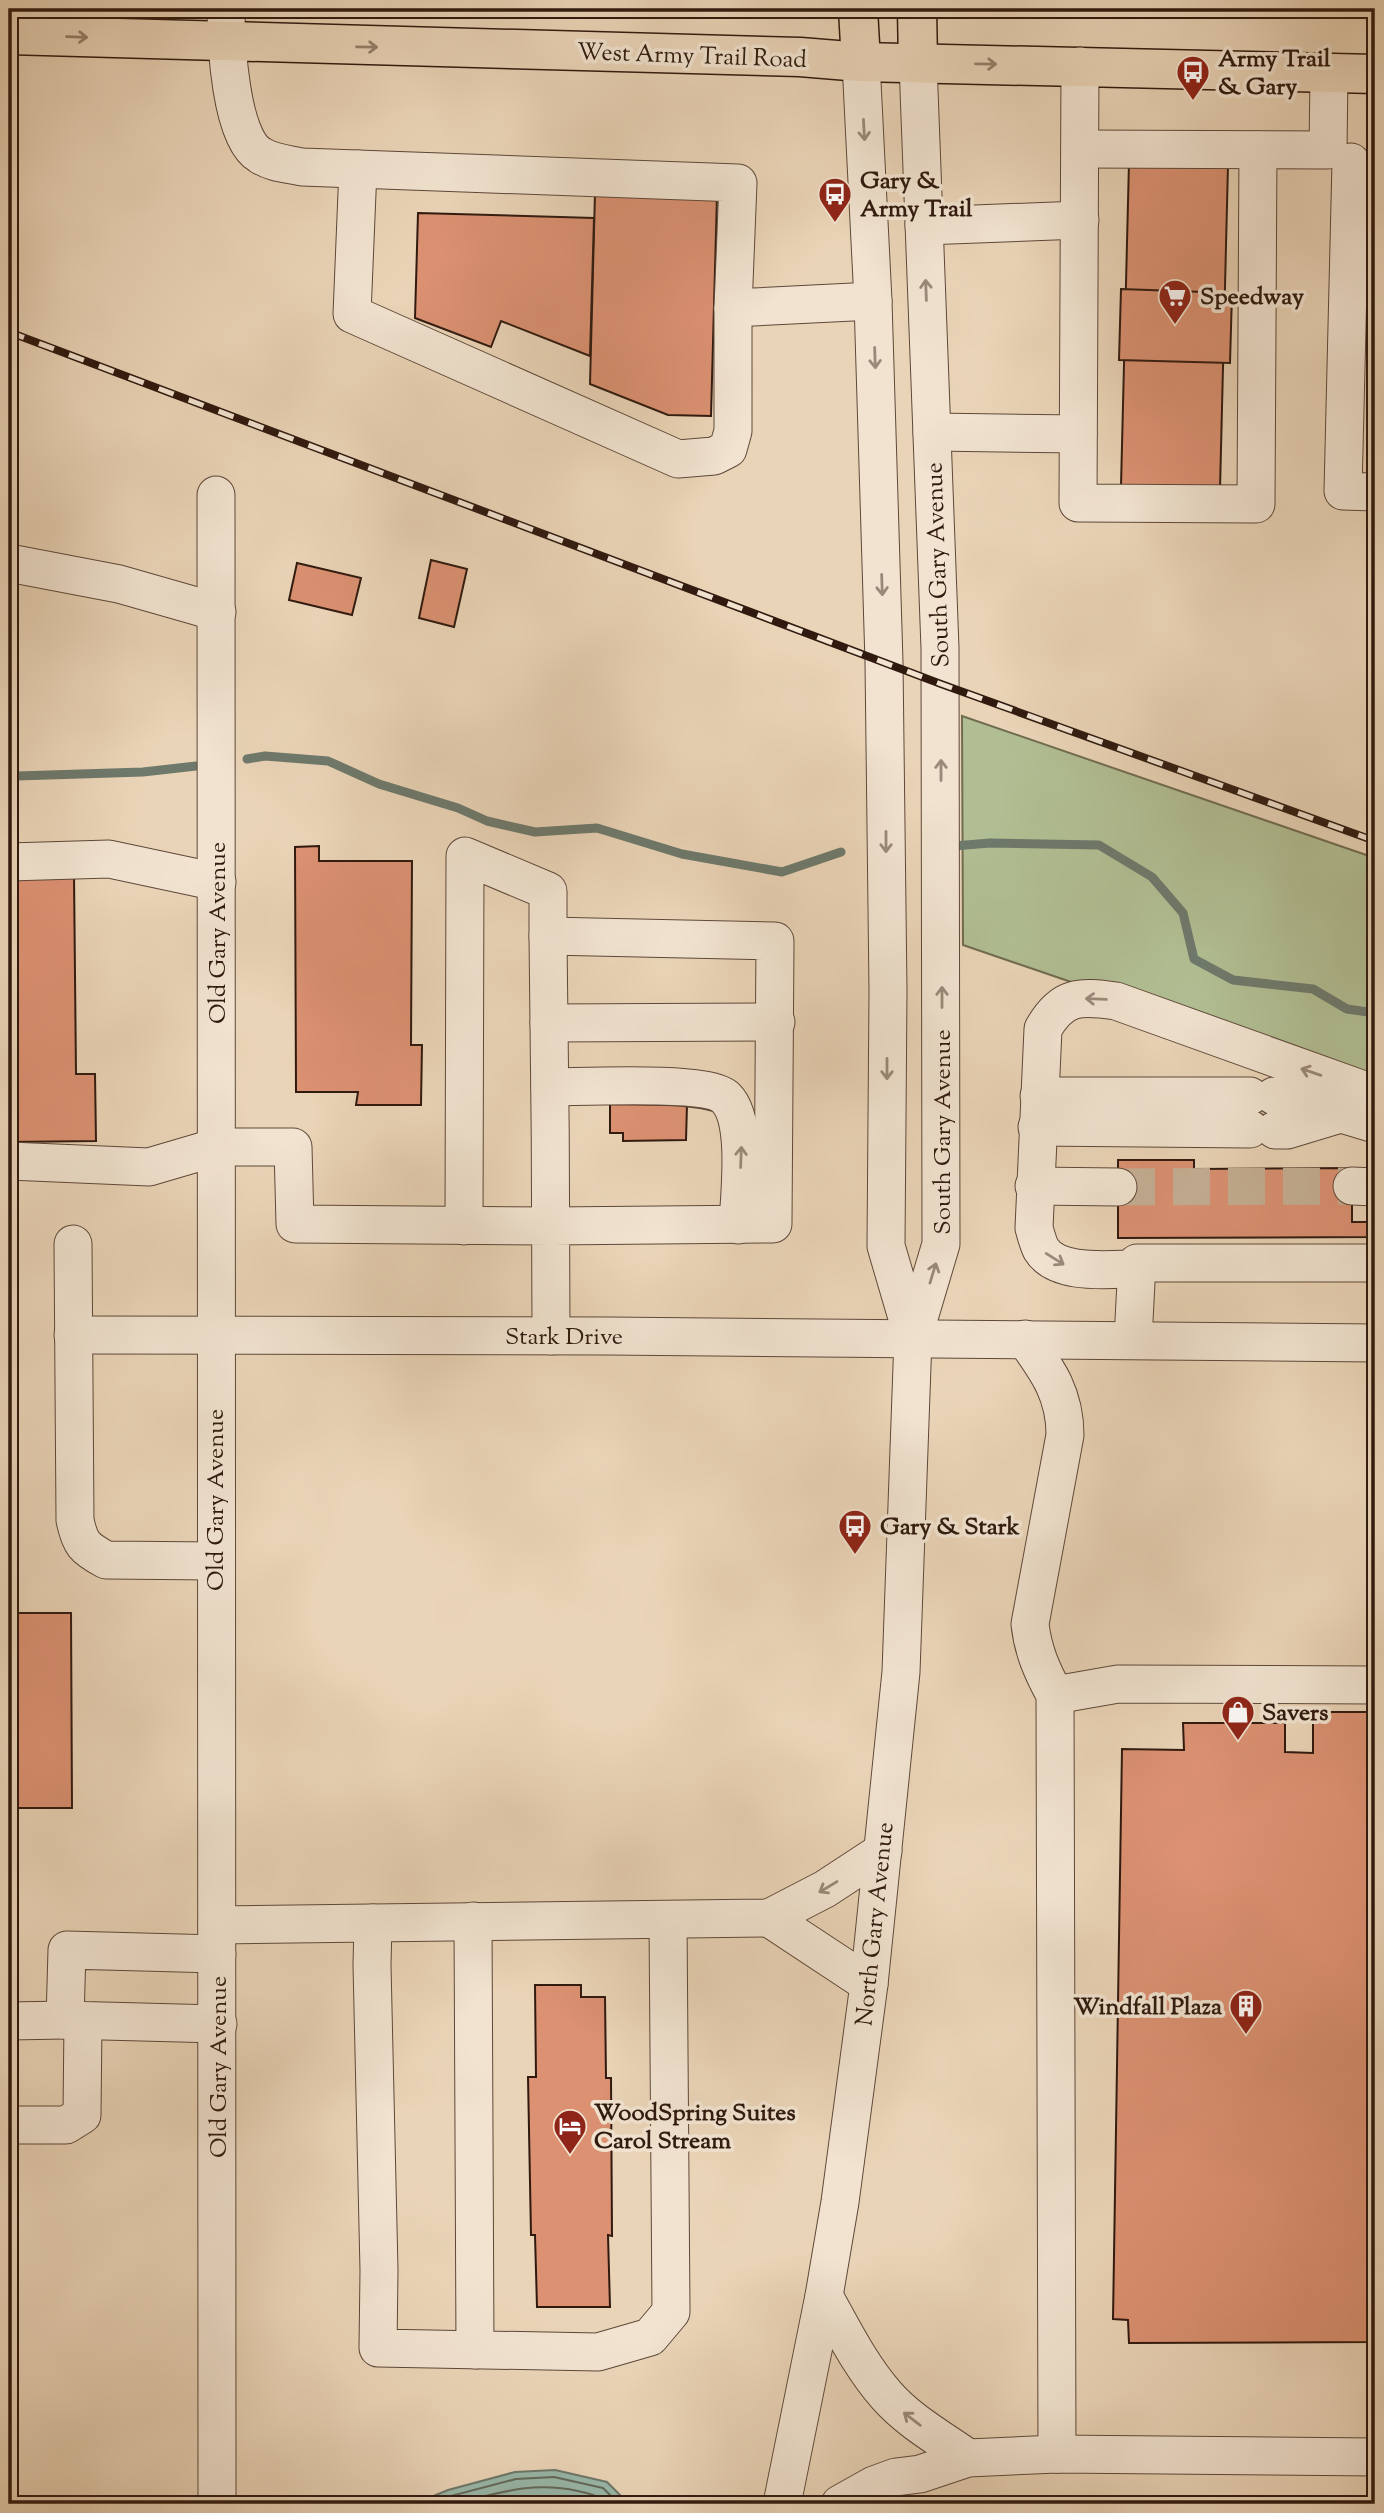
<svg xmlns="http://www.w3.org/2000/svg" width="1384" height="2513" font-family="'Sorts Mill Goudy',serif">
	<style>
		.green { fill: #b1be93; stroke: #706c51; stroke-width: 2 }
		.water { fill: #98b8aa; stroke: #6e796c; stroke-width: 2 }
		.lines { fill: none; stroke-linecap: round; stroke-linejoin: round }
		.shore { stroke: #64695c; stroke-width: 2 }
		.stream { stroke: #6e796c; stroke-width: 9 }
		.building { fill: #db9172; stroke: #301a0f; stroke-width: 2 }
		.minor-tunnel { stroke: #c5af95; stroke-width: 37; stroke-dasharray: 37 18; stroke-linecap: butt }
		.minor-casing { stroke: #5e4839; stroke-width: 39 }
		.major-casing { stroke: #301a0f; stroke-width: 41 }
		.minor { stroke: #f1e3d0; stroke-width: 37 }
		.major { stroke: #ead4b7; stroke-width: 38 }
		.rail-casing { stroke: #301a0f; stroke-width: 8 }
		.rail { stroke: #f1e3d0; stroke-width: 5; stroke-dasharray: 16; stroke-linecap: butt }
		.oneway { stroke: #96806b }
		.oneway2 { stroke: #9a8979 }
		.labels { text-anchor: middle; stroke-width: 7; stroke-linejoin: round; paint-order: stroke }
		.street-label { font-size: 24px; fill: #301a0f; stroke: #f1e3d0 }
		.poi-label { font-size: 24px; font-weight: bold; fill: #301a0f; stroke: #f1e3d0; text-anchor: start }
	</style>
	<rect width="100%" height="100%" fill="#ead4b7"/>
	<filter id="stains"><feTurbulence type="fractalNoise" baseFrequency=".00286" numOctaves="4"/><feColorMatrix values="0 0 0 0 .2 0 0 0 0 .09 0 0 0 0 .02 0 0 0 .5 -.17"/></filter>
	<radialGradient id="worn" r=".72"><stop offset=".6" stop-color="#630" stop-opacity="0"/><stop offset="1" stop-color="#630" stop-opacity=".3"/></radialGradient>
	<path class="green" d="M962,716L1375,858V1086L963,945Z"/>
	<path class="water" d="M555,2470L607,2482L629,2504H414L448,2490L515,2472Z"/>
	<g class="lines">
		<g class="shore">
			<path d="M432,2504L451,2496L516,2479L554,2477L603,2488L619,2504"/>
			<path d="M454,2504C498,2493 532,2481 578,2491C590,2494 598,2495 607,2504"/>
			<path d="M495,2504C533,2495 549,2496 586,2504"/>
		</g>
		<g class="stream">
			<path d="M247,759L265,756L328,761L379,784L458,808L487,821L535,832L597,828L682,854L782,872L841,852"/>
			<path d="M9,779L17,776L143,772L196,766"/>
			<path d="M954,846L990,843L1099,845L1152,877L1183,913L1194,959L1233,980L1313,989L1347,1009L1375,1013"/>
		</g>
	</g>
	<g class="building">
		<path d="M1129,162L1228,165L1220,489L1121,486Z"/>
		<path d="M595,193L717,196L711,416L668,415L590,384Z"/>
		<path d="M418,213L594,218L590,356L501,321L491,347L415,318Z"/>
		<path d="M1121,289L1232,293L1230,363L1119,360Z"/>
		<path d="M431,560L467,569L454,627L419,618Z"/>
		<path d="M297,563L361,578L352,615L289,600Z"/>
		<path d="M319,846V861H412L411,1045H422L421,1105H356L358,1092H296L295,847Z"/>
		<path d="M9,875H74L76,1074H95L96,1141L9,1142Z"/>
		<path d="M610,1104L687,1105L686,1140L623,1141V1133H610Z"/>
		<path d="M1118,1160H1194V1169L1352,1168V1222H1375V1237L1118,1238Z"/>
		<path d="M9,1613H71L72,1808H9Z"/>
		<path d="M1313,1712H1375V2342L1129,2343L1128,2320L1113,2319L1122,1749L1184,1750L1183,1723H1285V1752L1313,1753Z"/>
		<path d="M535,1985H581V1997H605L606,2078H611L612,2236L608,2235L610,2307H537L535,2235H531L528,2077H536Z"/>
	</g>
	<g class="lines">
		<g class="minor-tunnel">
			<path d="M1250,1113H1274"/>
			<path d="M1118,1187L1352,1186"/>
		</g>
		<defs>
			<g id="minor">
				<path d="M226,9C226,41 230,138 260,155C272,163 288,164 302,167L738,183L733,308L873,301"/>
				<path d="M861,62L873,301L884,662L888,991L886,1246L913,1338"/>
				<path d="M1080,66L1078,503L1256,504L1258,150"/>
				<path d="M1080,149L1328,150L1329,74"/>
				<path d="M1351,162L1343,491L1375,492"/>
				<path d="M358,169L352,314L678,459L714,456L728,449L733,431V308"/>
				<path d="M924,226L1080,220"/>
				<path d="M932,432L1078,434"/>
				<path d="M216,495L217,2504"/>
				<path d="M9,563L119,584L217,612"/>
				<path d="M9,862L109,859L217,882"/>
				<path d="M549,1023L776,1022"/>
				<path d="M550,1087C581,1087 708,1080 726,1098C749,1121 739,1195 738,1225"/>
				<path d="M1039,1096H1250"/>
				<path d="M1274,1096H1282L1375,1124"/>
				<path d="M1037,1127L1250,1129"/>
				<path d="M1275,1130H1287L1340,1114"/>
				<path d="M9,1161L149,1167L217,1147H293L295,1224L551,1226L773,1224L775,941L548,936C550,1069 551,1203 551,1336"/>
				<path d="M1034,1186L1118,1187"/>
				<path d="M1352,1186L1375,1187"/>
				<path d="M464,1226L465,856L548,891V936"/>
				<path d="M73,1244L75,1520C80,1544 84,1548 106,1560L215,1561"/>
				<path d="M1136,1269C1110,1269 1057,1276 1041,1249C1038,1243 1036,1235 1034,1228L1043,1029C1062,995 1080,996 1116,1001L1375,1094"/>
				<path d="M73,1335L608,1336L1375,1343"/>
				<path d="M1025,1339C1048,1371 1065,1394 1065,1435L1030,1624C1033,1651 1042,1671 1055,1695L1057,2454"/>
				<path d="M1133,1340L1137,1263H1375"/>
				<path d="M1055,1695L1118,1684L1375,1685"/>
				<path d="M769,1918L869,1984"/>
				<path d="M473,1921L475,2350"/>
				<path d="M373,1923L372,1965L379,2270L378,2348L598,2352L650,2337L671,2312L668,1920"/>
				<path d="M217,1925L769,1918L825,1889L883,1851"/>
				<path d="M217,1954L67,1950L65,2020L218,2024"/>
				<path d="M9,2021L65,2020"/>
				<path d="M9,2125H66L82,2115L83,2021"/>
				<path d="M824,2296C843,2330 861,2367 887,2396C909,2421 941,2439 968,2458"/>
				<path d="M782,2504L824,2296L840,2202L869,1984L901,1672L913,1338L941,1244L940,648L918,63"/>
				<path d="M840,2504L874,2485L896,2477L920,2474L968,2458L1057,2454L1375,2457"/>
			</g>
			<g id="major">
				<path d="M858,9L861,62"/>
				<path d="M917,9L918,63"/>
				<path d="M9,35L800,57L861,62L1375,74"/>
			</g>
		</defs>
		<use href="#minor" class="minor-casing"/>
		<use href="#major" class="major-casing"/>
		<use href="#minor" class="minor"/>
		<use href="#major" class="major"/>
		<defs>
			<path id="rail" d="M9,332L941,684L1375,841"/>
		</defs>
		<use href="#rail" class="rail-casing"/>
		<use href="#rail" class="rail"/>
	</g>
	<defs><path id="oneway-shaft" d="M-6 0H5M1.5-3L5.5 0L1.5 3" fill="none" stroke-width="1.6" stroke-linecap="round" stroke-linejoin="round" transform="scale(1.75)"/></defs>
	<g class="oneway">
		<use href="#oneway-shaft" transform="translate(77 37) rotate(2)"/>
		<use href="#oneway-shaft" transform="translate(367 47) rotate(1)"/>
		<use href="#oneway-shaft" transform="translate(986 64) rotate(1)"/>
	</g>
	<g class="oneway2">
		<use href="#oneway-shaft" transform="translate(864 130) rotate(87)"/>
		<use href="#oneway-shaft" transform="translate(926 290) rotate(-92)"/>
		<use href="#oneway-shaft" transform="translate(875 358) rotate(88)"/>
		<use href="#oneway-shaft" transform="translate(882 585) rotate(88)"/>
		<use href="#oneway-shaft" transform="translate(941 770) rotate(-90)"/>
		<use href="#oneway-shaft" transform="translate(886 842) rotate(90)"/>
		<use href="#oneway-shaft" transform="translate(942 997) rotate(-90)"/>
		<use href="#oneway-shaft" transform="translate(1096 999) rotate(-178)"/>
		<use href="#oneway-shaft" transform="translate(887 1069) rotate(90)"/>
		<use href="#oneway-shaft" transform="translate(1311 1072) rotate(-161)"/>
		<use href="#oneway-shaft" transform="translate(741 1157) rotate(-88)"/>
		<use href="#oneway-shaft" transform="translate(1055 1259) rotate(32)"/>
		<use href="#oneway-shaft" transform="translate(933 1273) rotate(-73)"/>
		<use href="#oneway-shaft" transform="translate(828 1887) rotate(149)"/>
		<use href="#oneway-shaft" transform="translate(912 2419) rotate(-143)"/>
	</g>
	<defs>
		<symbol id="bus-pin" viewBox="-11 -11 22 30"><path d="M0 17L-7.5 6A9.5 9.5 0 1 1 7.5 6Z" fill="#8f2418" stroke="#f1e3d0"/><path d="M-5-6H5V4H4V6H2V4H-2V6H-4V4H-5ZM-3.5-4V0h7V-4ZM-3.5 1.2v1.5H-2V1.2ZM2 1.2v1.5H3.5V1.2Z" fill="#fff"/></symbol>
		<symbol id="supermarket-pin" viewBox="-11 -11 22 30"><path d="M0 17L-7.5 6A9.5 9.5 0 1 1 7.5 6Z" fill="#8f2418" stroke="#f1e3d0"/><path d="M-6-5.5h2.5l.6 2H6L4.5 2H-2.5L-4.4-4H-6ZM-1.5 3.2a1.3 1.3 0 1 0 .1 0ZM3 3.2a1.3 1.3 0 1 0 .1 0Z" fill="#fff"/></symbol>
		<symbol id="shop-pin" viewBox="-11 -11 22 30"><path d="M0 17L-7.5 6A9.5 9.5 0 1 1 7.5 6Z" fill="#8f2418" stroke="#f1e3d0"/><path d="M-5-2.5h2.3a2.7 3.5 0 0 1 5.4 0H5L5.5 6h-11ZM-1.5-2.5h3a1.5 2.3 0 0 0-3 0Z" fill="#fff"/></symbol>
		<symbol id="building-pin" viewBox="-11 -11 22 30"><path d="M0 17L-7.5 6A9.5 9.5 0 1 1 7.5 6Z" fill="#8f2418" stroke="#f1e3d0"/><path d="M-4-6H4V6H1V3H-1V6H-4ZM-2.5-4.3h1.7v1.8h-1.7ZM.8-4.3h1.7v1.8H.8ZM-2.5-1h1.7V.8h-1.7ZM.8-1h1.7V.8H.8Z" fill="#fff"/></symbol>
		<symbol id="hotel-pin" viewBox="-11 -11 22 30"><path d="M0 17L-7.5 6A9.5 9.5 0 1 1 7.5 6Z" fill="#8f2418" stroke="#f1e3d0"/><path d="M-6-4.5h1.5V1H6V5H4.5V3h-9V5H-6ZM-4 0a1.8 1.8 0 1 1 3.6 0ZM.5 0V-2.5h3Q6-2.5 6 0Z" fill="#fff"/></symbol>
	</defs>
	<g fill-rule="evenodd">
		<use href="#bus-pin" x="1174" y="53" width="38" height="52"/>
		<use href="#bus-pin" x="816" y="175" width="38" height="52"/>
		<use href="#supermarket-pin" x="1156" y="277" width="38" height="52"/>
		<use href="#bus-pin" x="836" y="1507" width="38" height="52"/>
		<use href="#shop-pin" x="1219" y="1693" width="38" height="52"/>
		<use href="#building-pin" x="1227" y="1987" width="38" height="52"/>
		<use href="#hotel-pin" x="551" y="2107" width="38" height="52"/>
	</g>
	<g class="labels">
		<g class="street-label">
			<text transform="translate(692 55) rotate(2)" y="8">West Army Trail Road</text>
			<text transform="translate(937 565) rotate(-92)" y="8">South Gary Avenue</text>
			<text transform="translate(217 933) rotate(-90)" y="8">Old Gary Avenue</text>
			<text transform="translate(942 1132) rotate(-90)" y="8">South Gary Avenue</text>
			<text x="564" y="1344">Stark Drive</text>
			<text transform="translate(215 1500) rotate(-90)" y="8">Old Gary Avenue</text>
			<text transform="translate(874 1924) rotate(-84)" y="8">North Gary Avenue</text>
			<text transform="translate(218 2067) rotate(-90)" y="8">Old Gary Avenue</text>
		</g>
		<g class="poi-label">
			<text x="1218" y="66">Army Trail<tspan x="1218" dy="28">&amp; Gary</tspan></text>
			<text x="860" y="188">Gary &amp;<tspan x="860" dy="28">Army Trail</tspan></text>
			<text x="1200" y="304">Speedway</text>
			<text x="880" y="1534">Gary &amp; Stark</text>
			<text x="1262" y="1720">Savers</text>
			<text x="1222" y="2014" text-anchor="end">Windfall Plaza</text>
			<text x="594" y="2120">WoodSpring Suites<tspan x="594" dy="28">Carol Stream</tspan></text>
		</g>
	</g>
	<rect width="1384" height="2513" fill="none" stroke="#ead4b7" stroke-width="35"/>
	<rect x="10" y="10" width="1363" height="2492" fill="none" stroke="#301a0f" stroke-width="3.5"/>
	<rect x="18" y="18" width="1349" height="2478" fill="none" stroke="#301a0f" stroke-width="2"/>
	<rect width="100%" height="100%" filter="url(#stains)"/>
	<rect width="100%" height="100%" fill="url(#worn)"/>
</svg>
